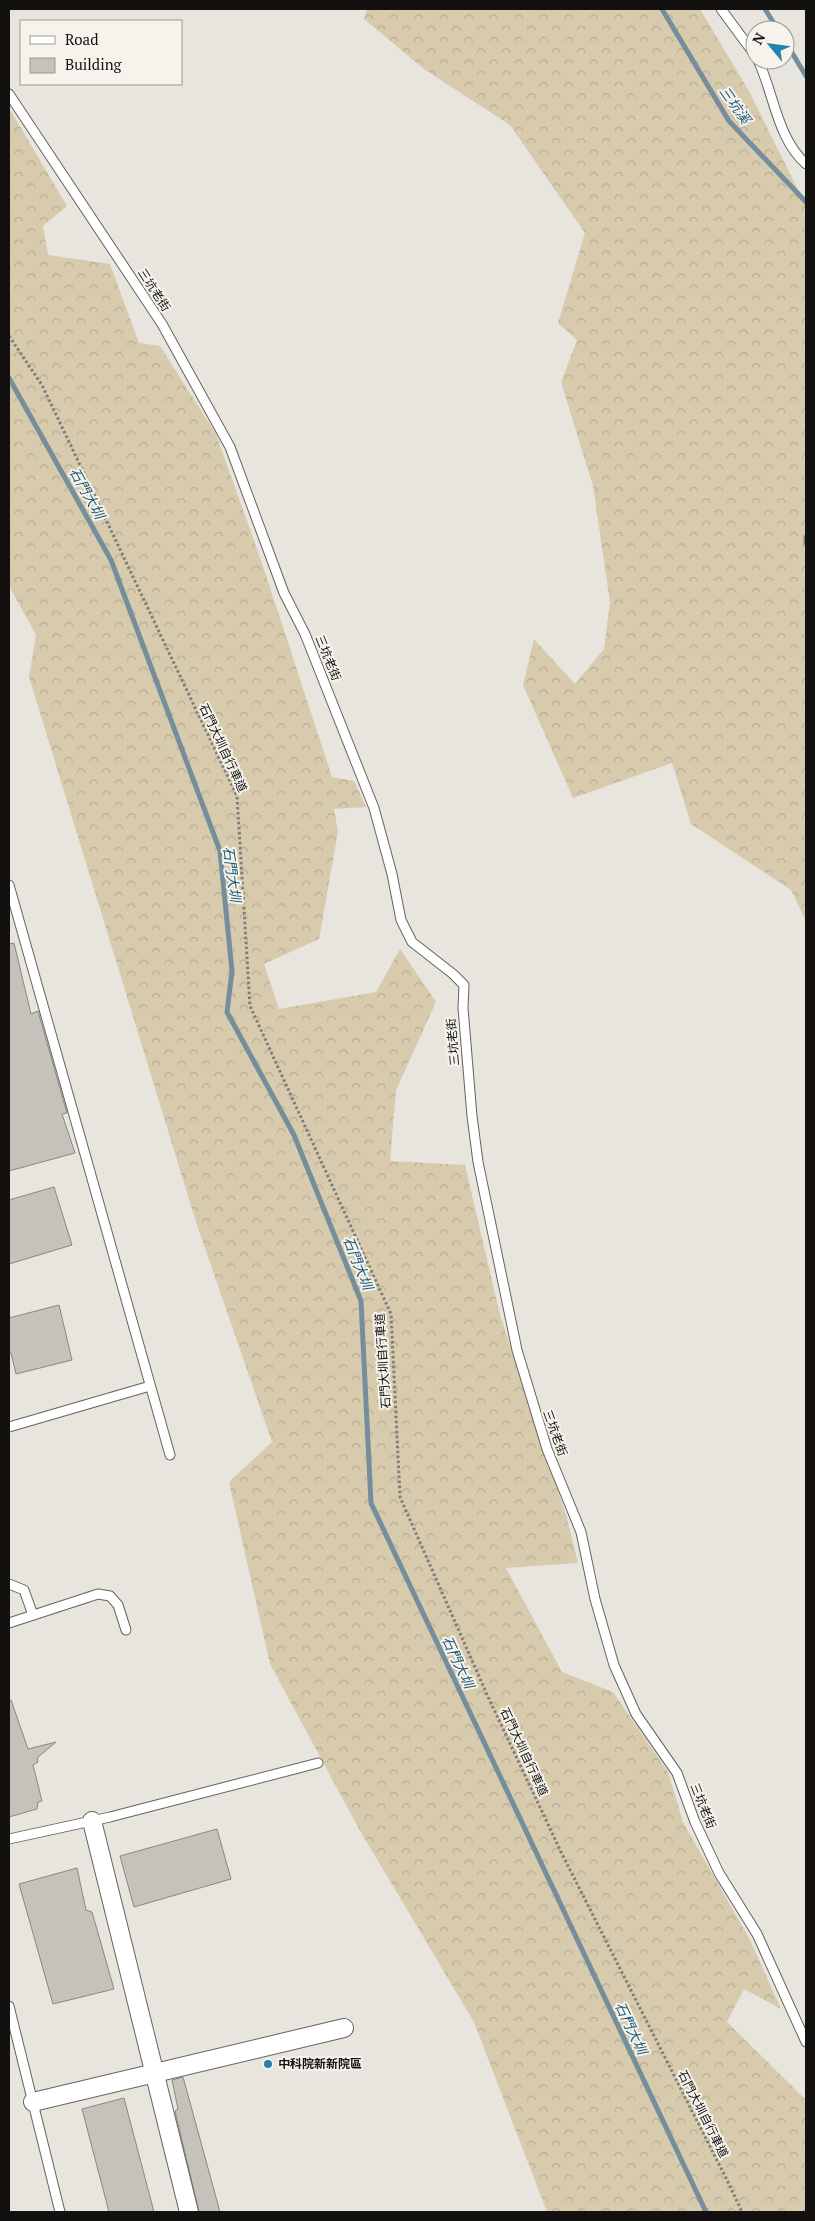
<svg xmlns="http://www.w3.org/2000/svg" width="815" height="2221" font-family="'PT Serif','Noto Sans TC',serif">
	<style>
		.forest { fill: url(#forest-crowns) }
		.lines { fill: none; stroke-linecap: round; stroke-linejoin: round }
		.stream { stroke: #758e9b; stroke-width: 5 }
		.building { fill: #c5c2bc; stroke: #898781 }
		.lane-casing { stroke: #65635d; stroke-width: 11 }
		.street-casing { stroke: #65635d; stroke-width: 20 }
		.path { stroke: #7f7d79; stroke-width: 3; stroke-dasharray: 2.5 2.5; stroke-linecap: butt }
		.lane { stroke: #fff; stroke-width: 9 }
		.street { stroke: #fff; stroke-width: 18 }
		.poi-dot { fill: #2482ae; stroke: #f6f3ec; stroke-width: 2 }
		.labels { text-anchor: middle; stroke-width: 4; stroke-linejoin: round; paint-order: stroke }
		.street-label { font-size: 12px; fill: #12110f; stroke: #f6f3ec }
		.poi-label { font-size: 12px; font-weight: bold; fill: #12110f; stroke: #f6f3ec; text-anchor: start }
		.water-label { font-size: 14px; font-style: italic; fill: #1f5a78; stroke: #f6f3ec }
	</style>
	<defs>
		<pattern id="forest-crowns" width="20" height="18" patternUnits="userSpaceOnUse" patternTransform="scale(1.25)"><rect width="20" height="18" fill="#d7caad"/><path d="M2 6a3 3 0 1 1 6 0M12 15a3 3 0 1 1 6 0" fill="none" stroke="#b8ac94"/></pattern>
	</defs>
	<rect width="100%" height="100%" fill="#e8e5df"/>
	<g class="forest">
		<path d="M367,9H700L750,93L806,206V921L791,890L691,824L672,763L573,798L523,685L534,639L575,684L604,649L610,602L593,486L561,382L577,340L558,323L585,233L510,125L424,69L364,19Z"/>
		<path d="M9,108L67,206L43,226L48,255L110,264L139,343L160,346L216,434L262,563L332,777L354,781L366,807L334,809L338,832L319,939L264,964L279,1009L376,992L400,949L436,1002L396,1090L390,1161L465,1165L500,1315L567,1518L578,1563L506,1568L562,1672L613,1692L668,1772L683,1822L749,1938L781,2009L744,1989L727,2022L806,2100V2212H547L474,2022L359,1829L270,1664L229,1482L272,1442L196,1222L29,677L36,635L9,586Z"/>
	</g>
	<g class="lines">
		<g class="stream">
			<path d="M662,9L729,121L806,202"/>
			<path d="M765,9L778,30"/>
			<path d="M785,41L806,76"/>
			<path d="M9,378L111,560L220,851L232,971L227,1012L294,1135L361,1301L371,1503L706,2212"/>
			<path d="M806,537V543"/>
		</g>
	</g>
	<g class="building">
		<path d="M14,943L31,1014L38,1011L67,1113L62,1114L75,1153L9,1171V944Z"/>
		<path d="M54,1187L72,1245L9,1264V1200Z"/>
		<path d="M59,1305L72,1360L16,1374L11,1353H9V1318Z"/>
		<path d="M11,1700L28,1749L56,1742L37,1758L38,1762L33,1765L42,1801L38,1802L37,1809L9,1817V1701Z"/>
		<path d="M217,1829L231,1879L134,1907L120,1856Z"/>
		<path d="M77,1868L86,1910L92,1912L114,1989L53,2004L19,1884Z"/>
		<path d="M183,2077L220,2212H199L175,2111L178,2109L172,2080Z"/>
		<path d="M124,2098L154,2212H109L82,2109Z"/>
	</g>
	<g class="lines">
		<defs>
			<g id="lane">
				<path d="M721,9L755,55"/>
				<path d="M758,60C774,94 777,138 806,164"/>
				<path d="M9,94L162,324L230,447L284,593L305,634L374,808L392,874L401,920L412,942L453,974L464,985L463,1008L472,1116L478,1162L517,1350L547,1449L581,1532L595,1599L614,1665L636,1714L677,1773L695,1822L719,1873L757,1934L806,2042"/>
				<path d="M9,885L170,1455"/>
				<path d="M9,1427L150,1386"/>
				<path d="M9,1584L24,1590L33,1615"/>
				<path d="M9,1623L98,1594L110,1596L118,1605L126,1630"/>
				<path d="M9,1839L110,1817L318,1763"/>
				<path d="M9,2006L60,2212"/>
			</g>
			<g id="street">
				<path d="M92,1821L189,2212"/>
				<path d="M33,2102L344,2028"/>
			</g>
		</defs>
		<use href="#lane" class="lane-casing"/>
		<use href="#street" class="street-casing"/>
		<path class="path" d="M9,336L42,385L237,796L250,1006L391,1314L400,1497L489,1699L562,1854L728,2182L742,2212"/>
		<use href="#lane" class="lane"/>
		<use href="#street" class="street"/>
	</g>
	<circle class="poi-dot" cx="268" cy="2064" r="5"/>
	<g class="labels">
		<g class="street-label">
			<text transform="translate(154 290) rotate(57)" y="4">三坑老街</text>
			<text transform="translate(328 658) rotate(68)" y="4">三坑老街</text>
			<text transform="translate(223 748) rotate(65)" y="4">石門大圳自行車道</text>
			<text transform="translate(453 1042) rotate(-95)" y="4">三坑老街</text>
			<text transform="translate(383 1361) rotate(-94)" y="4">石門大圳自行車道</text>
			<text transform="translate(555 1433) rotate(70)" y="4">三坑老街</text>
			<text transform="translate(524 1752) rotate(65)" y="4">石門大圳自行車道</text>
			<text transform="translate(703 1806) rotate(68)" y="4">三坑老街</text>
			<text transform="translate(703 2114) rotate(63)" y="4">石門大圳自行車道</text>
		</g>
		<g class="poi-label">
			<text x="278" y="2068">中科院新新院區</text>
		</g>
		<g class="water-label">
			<text transform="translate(735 105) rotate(55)" y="5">三坑溪</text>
			<text transform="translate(87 493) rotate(61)" y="5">石門大圳</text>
			<text transform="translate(232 874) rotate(82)" y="5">石門大圳</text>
			<text transform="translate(358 1263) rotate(68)" y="5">石門大圳</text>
			<text transform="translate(458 1662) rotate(65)" y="5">石門大圳</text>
			<text transform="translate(631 2028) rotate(65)" y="5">石門大圳</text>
		</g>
	</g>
	<rect width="815" height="2221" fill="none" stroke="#12110f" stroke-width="20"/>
	<rect x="20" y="20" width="162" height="65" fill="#f6f3ec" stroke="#9b9994"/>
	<rect x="30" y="36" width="25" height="8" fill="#ffffff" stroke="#9b9994"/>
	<text x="65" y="45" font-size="15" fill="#12110f">Road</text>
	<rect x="30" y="58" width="25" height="15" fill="#c5c2bc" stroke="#9b9994"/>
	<text x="65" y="70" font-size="15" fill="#12110f">Building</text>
	<g transform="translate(770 45) rotate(299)"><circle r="24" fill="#f6f3ec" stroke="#9b9994"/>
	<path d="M0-4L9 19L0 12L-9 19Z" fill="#2482ae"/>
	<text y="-8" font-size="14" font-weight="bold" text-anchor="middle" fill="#12110f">N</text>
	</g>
</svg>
